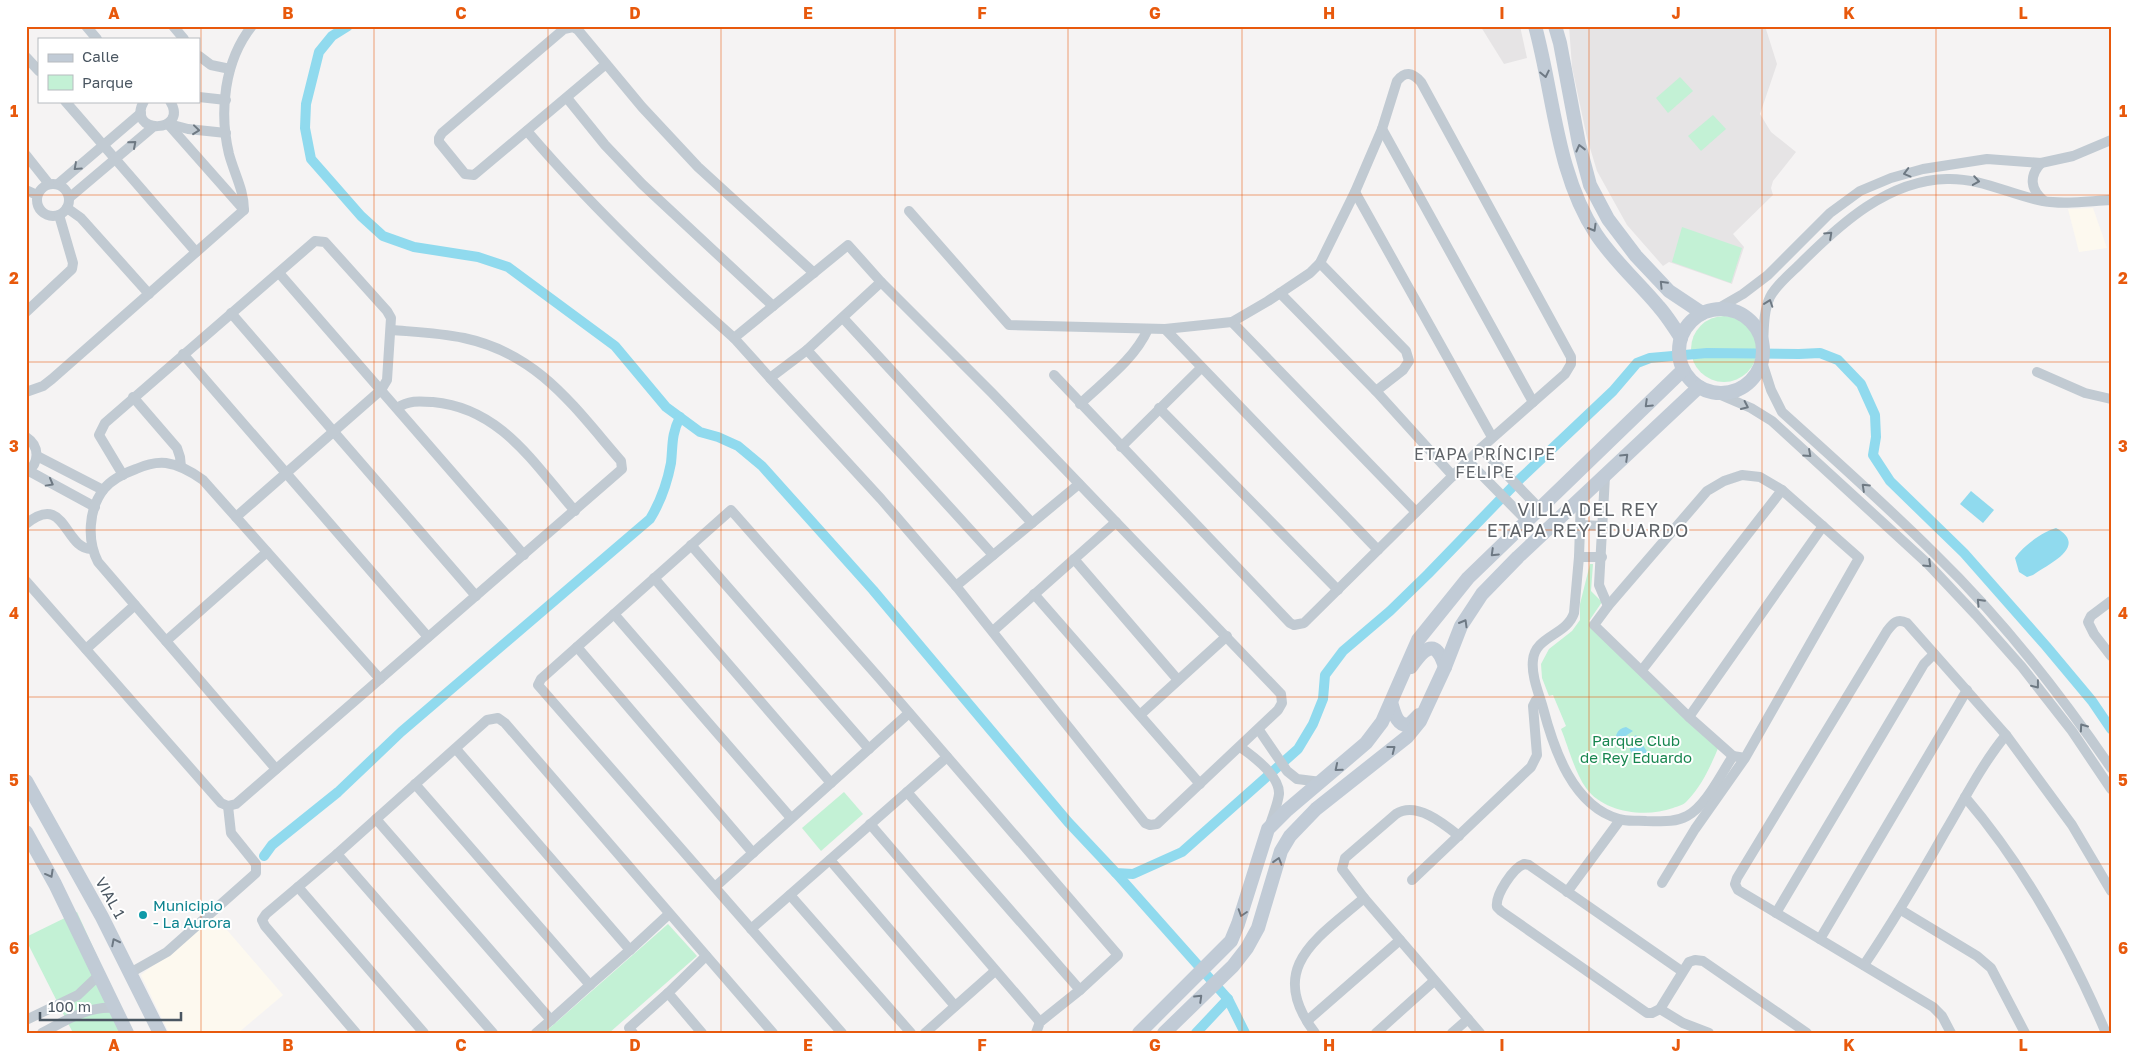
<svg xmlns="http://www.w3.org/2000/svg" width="2137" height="1059" font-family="'Golos Text',sans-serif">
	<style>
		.commercial { fill: #fdf9ef }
		.education { fill: #e6e4e5 }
		.green { fill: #c3f1d5 }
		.water { fill: #90daee }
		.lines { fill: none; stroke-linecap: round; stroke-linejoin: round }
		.canal { stroke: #90daee; stroke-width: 10 }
		.street { stroke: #c1cad2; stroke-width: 10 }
		.secondary { stroke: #c1cbd6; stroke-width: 14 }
		.oneway { stroke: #6e7984 }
		.oneway2 { stroke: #6e7983 }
		.grid { fill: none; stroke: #e8590c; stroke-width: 1; stroke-opacity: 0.55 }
		.culture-dot { fill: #0f9aa8; stroke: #fff; stroke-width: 2 }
		.labels { text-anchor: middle; stroke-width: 4; stroke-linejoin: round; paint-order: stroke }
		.park-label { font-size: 15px; fill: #17864f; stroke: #fff }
		.street-label { font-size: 15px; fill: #4a5661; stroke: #fff }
		.culture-label { font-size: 15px; fill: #0d838f; stroke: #fff; text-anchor: start }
		.neighbourhood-label { font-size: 16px; letter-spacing: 1px; fill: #5f6368; stroke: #fff }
		.quarter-label { font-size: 18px; letter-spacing: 1px; fill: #5f6368; stroke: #fff }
		.neatline { fill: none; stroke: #e8590c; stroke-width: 2 }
		.grid-label { font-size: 16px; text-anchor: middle; font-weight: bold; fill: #e8590c }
	</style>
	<rect width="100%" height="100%" fill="#f5f3f3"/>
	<g class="commercial">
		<path d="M2093,208L2107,248L2079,252L2068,209Z"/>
		<path d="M215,916L283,995L238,1033H169L141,975Z"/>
	</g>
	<g class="education">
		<path d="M1483,26H1520L1527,58L1504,64L1481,27Z"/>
		<path d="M1569,26H1765L1777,64L1760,114L1771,132L1796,152L1773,181L1771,188L1773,195L1733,234L1744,247L1732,284L1669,262L1663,266L1627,225L1597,171L1587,138L1572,67Z"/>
	</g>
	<g class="green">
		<path d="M1680,77L1693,91L1668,113L1656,98Z"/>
		<path d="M1713,115L1726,129L1701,151L1688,136Z"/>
		<path d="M1682,227L1742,248L1731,283L1672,262Z"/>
		<circle cx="1724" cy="349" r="33"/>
		<path d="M1590,564H1593L1591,591L1602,602L1589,621L1719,746C1711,765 1702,786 1687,801C1684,805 1678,806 1673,808C1646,818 1604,813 1586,788C1575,773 1568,746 1561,729L1566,726L1553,695L1549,696L1542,678L1541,664L1549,649L1572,631L1580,620V604Z"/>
		<path d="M844,792L863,814L821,851L802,828Z"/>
		<path d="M77,912L132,1033H73L26,940V937Z"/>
		<path d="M668,924L697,956L609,1033H544Z"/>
	</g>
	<g class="water">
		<path d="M1971,491L1994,510L1983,523L1960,504Z"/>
		<path d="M2056,528C2089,546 2049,564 2033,575L2027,577L2019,572L2015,558C2023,546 2042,532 2056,528Z"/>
		<path d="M1626,727L1633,731L1624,737L1625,748L1617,746C1614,737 1616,729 1626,727Z"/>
		<path d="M1636,735L1650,756L1638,762L1630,750L1629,740Z"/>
	</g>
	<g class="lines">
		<g class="canal">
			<path d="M348,26L332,36L319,52L306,104L305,128L311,159L361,216L383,236L414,247L478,257L508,267L615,346L666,407L700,432L718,437L738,446L762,466L873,590L1068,822L1116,873L1133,874L1182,852L1298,749L1313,724L1323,699L1325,675L1343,651L1390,611L1428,574L1521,478L1613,391L1637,363L1650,358L1707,353L1799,354L1820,353L1838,360L1861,384L1875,415L1876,437L1873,455L1890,481L1964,553L2046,646L2092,701L2111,729"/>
			<path d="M264,856L272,845L338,792L401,732L650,519C661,501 667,484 671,463C673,445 671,435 680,417"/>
			<path d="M1116,873L1228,999L1245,1033"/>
			<path d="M1196,1033L1228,999"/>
		</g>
		<g class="street">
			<path d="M86,26L97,39"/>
			<path d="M173,26L184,39"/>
			<path d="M199,56L211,65L230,69"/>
			<path d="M26,57L39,71"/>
			<path d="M606,64L474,175L465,174L439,142V138L442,133L564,29L573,27L578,30L642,107L698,167L814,273"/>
			<path d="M199,97L226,100"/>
			<path d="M567,98L605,145L642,184L773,306"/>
			<path d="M65,101L196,252"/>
			<path d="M144,101C125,135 190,134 170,101"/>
			<path d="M168,124L244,210"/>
			<path d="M169,124L188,129L226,133"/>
			<path d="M1382,129L1533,402"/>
			<path d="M527,131C591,206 661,273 734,338"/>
			<path d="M26,155L49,184"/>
			<path d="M2041,163C2029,176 2030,189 2044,201"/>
			<circle cx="53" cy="200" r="16"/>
			<path d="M58,184L141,113"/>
			<path d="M26,190L37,195"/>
			<path d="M1355,192L1492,437"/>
			<path d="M69,198L153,127"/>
			<path d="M67,208L81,218L149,294"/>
			<path d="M909,211L1009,325L1165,329L1232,322L1268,301L1310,273L1320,263L1355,192L1382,129L1397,81C1405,71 1412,72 1421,82L1571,357V364L1565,374L1481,448L1304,623L1294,625L1290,623L1054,375"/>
			<path d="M1320,263L1406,351L1409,361L1403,370L1376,391"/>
			<path d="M279,273L524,555"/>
			<path d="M881,282L992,393L1281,694L1282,703L1278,710L1157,824L1150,825L1145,823L956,586L881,499L770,378L807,350Z"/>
			<path d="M1280,293L1376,391L1453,476"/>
			<path d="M1717,309L1743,294L1768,275L1830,213L1860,191L1891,178L1923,169L1987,159L2041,163L2073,156L2111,140"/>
			<path d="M26,312L72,269L73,263L59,215"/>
			<path d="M231,313L476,596"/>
			<path d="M843,318L1032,523"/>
			<path d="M1232,322L1416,512"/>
			<path d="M1165,329L1378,550"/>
			<path d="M1763,346C1764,331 1763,312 1770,297C1777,284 1790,274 1800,264C1840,224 1888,180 1947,179C1982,178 2010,195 2043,201C2064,205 2089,201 2111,200"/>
			<path d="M807,350L993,555"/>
			<path d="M183,354L428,637"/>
			<path d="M1762,362L1771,390L1782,412C1834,459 1886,505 1935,554C2001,618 2059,692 2111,768"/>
			<path d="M2037,372L2085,393L2111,399"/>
			<path d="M770,378L734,338L848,245L881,282"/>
			<path d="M26,392L43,386L52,379L244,210C244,190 234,173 229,154C219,112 224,61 252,26"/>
			<path d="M1716,393L1751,408L1772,421L1928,564L1976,615L2022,667L2072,731L2111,789"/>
			<path d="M133,397L177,448L180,457L181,467"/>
			<path d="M1080,404C1104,381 1134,360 1148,329"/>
			<path d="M397,408C409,400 419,401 433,402C501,408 534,464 575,511"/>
			<path d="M1159,408L1338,590"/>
			<path d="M26,437C40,446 40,463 26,473"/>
			<path d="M1121,447L1201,368"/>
			<path d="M1481,448L1539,508"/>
			<path d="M37,456L103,490"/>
			<path d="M1468,461L1527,521"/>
			<path d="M29,471L95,507"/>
			<path d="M123,475L99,435L105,423L315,241L325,242L387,311L391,318L387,380L381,390L236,517"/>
			<path d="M1605,476L1599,585L1608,606"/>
			<path d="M1581,498L1579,557L1574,613C1567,635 1535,636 1533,660C1531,675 1539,694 1543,708C1554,750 1573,806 1619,819C1627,822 1638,820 1646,821C1660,821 1674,823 1687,816C1706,806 1721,774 1733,756"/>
			<path d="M26,524C66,491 64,550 92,549"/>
			<path d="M1580,525L1603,526"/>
			<path d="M691,545L869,749"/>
			<path d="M1579,557H1602"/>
			<path d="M1074,559L1178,680"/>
			<path d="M654,578L831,783"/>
			<path d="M26,581L221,803L228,806L236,804L622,469L621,461C574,407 539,354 464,338C440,333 416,332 392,330"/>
			<path d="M956,586L1079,484"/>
			<path d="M1034,594L1200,784"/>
			<path d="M2111,601L2091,616L2088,622L2094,634L2111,656"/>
			<path d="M614,614L791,818"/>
			<path d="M993,631L1116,522"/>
			<path d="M166,641L267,552"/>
			<path d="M577,647L753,853"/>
			<path d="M86,649L135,605"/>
			<path d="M1642,670L1782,490"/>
			<path d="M1141,714L1227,636"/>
			<path d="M1689,717L1823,526"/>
			<path d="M1259,730L1287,771L1297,779L1321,782"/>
			<path d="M1240,747C1253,756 1280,776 1279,794C1278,804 1272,817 1269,828"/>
			<path d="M456,749L630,950L590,985"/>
			<path d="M276,769L98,562C87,541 88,509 104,489C111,480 125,473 136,469C145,465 156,462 166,463C180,465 192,472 203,480L380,679"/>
			<path d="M415,784L590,985L551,1020"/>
			<path d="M907,792L1080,990"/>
			<path d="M1965,797C2025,867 2070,949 2106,1033"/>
			<path d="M376,819L551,1020L536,1033"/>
			<path d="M870,824L1040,1022"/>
			<path d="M1459,836C1443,823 1416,801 1396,814L1345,858L1342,869L1364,898L1480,1033"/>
			<path d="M337,854L493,1033"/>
			<path d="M830,860L955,1006"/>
			<path d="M1412,880L1531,767L1537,755L1533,706L1536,700L1540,699"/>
			<path d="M1662,883L1695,829L1745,758L1859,558L1782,490L1760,477L1742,475L1724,481L1707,491L1608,606L1594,625L1689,717L1733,756L1745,758"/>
			<path d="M298,887L424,1033"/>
			<path d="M715,887L909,713"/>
			<path d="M1567,892L1620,820"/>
			<path d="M790,895L911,1033"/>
			<path d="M1901,910L1977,956L1991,968L2025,1033"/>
			<path d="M1776,913L1924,664L1934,654"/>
			<path d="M751,929L947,757"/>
			<path d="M1820,939L1967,690"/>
			<path d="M630,950L669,914"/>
			<path d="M1864,965C1893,922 1919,878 1945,832C1964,800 1982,764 2006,735"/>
			<path d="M1683,972L1529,865L1524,864C1513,868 1495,895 1497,907L1501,911L1647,1013H1652L1660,1009L1689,962L1695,960L1703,961L1807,1033"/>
			<path d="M130,973L167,952L256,873V864L231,833L228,806"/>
			<path d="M1660,1009L1683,1023L1709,1033"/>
			<path d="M26,1020L78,995L99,975"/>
			<path d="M1307,1021L1400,940"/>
			<path d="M42,1033C65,1021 87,1006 114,1008"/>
			<path d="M356,1033L265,926L262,920L266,914L337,854L487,720L498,718L505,723L773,1033"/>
			<path d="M633,1033L629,1028L668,993"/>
			<path d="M702,1033L668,993L706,956"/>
			<path d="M842,1033L538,685L541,679L731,510L880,679L1118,955L1080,990L1040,1022L1036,1033"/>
			<path d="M925,1033L995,971"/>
			<path d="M1315,1033C1265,967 1318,938 1364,898"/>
			<path d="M1376,1033L1434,981"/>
			<path d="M1452,1033L1468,1019"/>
			<path d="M1951,1033L1942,1016L1933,1007L1738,890L1735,884L1737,878L1887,631C1893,623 1897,618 1907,623L2006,735L2072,825L2111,891"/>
		</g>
		<g class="secondary">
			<path d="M1535,26C1554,95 1556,173 1596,234C1614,261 1638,282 1659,307C1667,316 1674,327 1681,338"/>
			<path d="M1555,26L1560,43L1579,144L1590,185L1608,219L1636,256L1669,291L1702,313"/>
			<circle cx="1721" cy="351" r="42"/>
			<path d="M1411,667C1425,647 1436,638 1445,667"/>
			<path d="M1391,702C1394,712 1397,728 1410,724L1419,715"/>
			<path d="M26,781L102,917L160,1033"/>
			<path d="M26,832L55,884L127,1033"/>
			<path d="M1139,1033L1231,941L1238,924L1268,829L1286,811L1366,743L1382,722L1418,640L1468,578L1683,370"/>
			<path d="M1164,1033L1233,966L1247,948L1258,928L1281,851L1290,836L1316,809L1407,737L1420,721L1445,667L1461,626L1482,594L1518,557L1699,387"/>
		</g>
	</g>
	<defs><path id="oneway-chevron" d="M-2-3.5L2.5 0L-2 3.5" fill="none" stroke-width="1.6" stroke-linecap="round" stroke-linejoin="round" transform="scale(1.25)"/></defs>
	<g class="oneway">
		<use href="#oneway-chevron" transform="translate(1545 74) rotate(78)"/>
		<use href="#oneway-chevron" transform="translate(1580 148) rotate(-104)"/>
		<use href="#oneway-chevron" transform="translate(1593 228) rotate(60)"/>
		<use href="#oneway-chevron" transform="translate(1663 284) rotate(-134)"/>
		<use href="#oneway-chevron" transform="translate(1648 404) rotate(136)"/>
		<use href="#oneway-chevron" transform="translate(1625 457) rotate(-44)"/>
		<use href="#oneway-chevron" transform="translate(1494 553) rotate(136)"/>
		<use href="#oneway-chevron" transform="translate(1464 623) rotate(-60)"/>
		<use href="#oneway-chevron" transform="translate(1392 749) rotate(-38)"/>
		<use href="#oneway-chevron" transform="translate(1338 768) rotate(140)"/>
		<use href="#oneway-chevron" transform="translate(1278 861) rotate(-73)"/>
		<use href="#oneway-chevron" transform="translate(50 874) rotate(61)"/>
		<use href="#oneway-chevron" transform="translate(1242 913) rotate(108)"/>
		<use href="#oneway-chevron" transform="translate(115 942) rotate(-117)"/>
		<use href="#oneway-chevron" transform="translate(1199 998) rotate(-44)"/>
	</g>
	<g class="oneway2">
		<use href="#oneway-chevron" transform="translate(196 130) rotate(6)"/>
		<use href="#oneway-chevron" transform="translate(133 144) rotate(-41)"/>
		<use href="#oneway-chevron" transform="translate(77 167) rotate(138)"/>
		<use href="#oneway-chevron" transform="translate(1907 173) rotate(165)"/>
		<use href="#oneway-chevron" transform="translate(1976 181) rotate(9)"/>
		<use href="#oneway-chevron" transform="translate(1829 235) rotate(-43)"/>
		<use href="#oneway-chevron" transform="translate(1769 303) rotate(-71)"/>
		<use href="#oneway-chevron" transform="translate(1745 406) rotate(25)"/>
		<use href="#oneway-chevron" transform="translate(1808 454) rotate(42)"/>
		<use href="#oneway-chevron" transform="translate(50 483) rotate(29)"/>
		<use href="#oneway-chevron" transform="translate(1865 487) rotate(-137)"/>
		<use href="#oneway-chevron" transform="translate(1928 564) rotate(44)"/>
		<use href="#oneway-chevron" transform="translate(1980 602) rotate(-133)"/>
		<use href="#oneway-chevron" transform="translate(2036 685) rotate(52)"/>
		<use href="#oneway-chevron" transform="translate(2083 727) rotate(-125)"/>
	</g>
	<path class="grid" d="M201,26V1033M374,26V1033M548,26V1033M721,26V1033M895,26V1033M1068,26V1033M1242,26V1033M1415,26V1033M1589,26V1033M1762,26V1033M1936,26V1033M26,195H2111M26,362H2111M26,530H2111M26,697H2111M26,864H2111"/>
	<circle class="culture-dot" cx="143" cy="915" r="5"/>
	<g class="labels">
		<g class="park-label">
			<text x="1636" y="746">Parque Club<tspan x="1636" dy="17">de Rey Eduardo</tspan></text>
		</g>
		<g class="street-label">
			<text transform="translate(110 898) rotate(61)" y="5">VIAL 1</text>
		</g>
		<g class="culture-label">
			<text x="153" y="911">Municipio<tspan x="153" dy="17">- La Aurora</tspan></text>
		</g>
		<g class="neighbourhood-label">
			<text x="1485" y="460">ETAPA PRÍNCIPE<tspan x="1485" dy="18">FELIPE</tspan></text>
		</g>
		<g class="quarter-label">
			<text x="1588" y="516">VILLA DEL REY<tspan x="1588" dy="21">ETAPA REY EDUARDO</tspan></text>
		</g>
	</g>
	<rect width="2137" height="1059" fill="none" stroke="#ffffff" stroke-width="55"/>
	<rect x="38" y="38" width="162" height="65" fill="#ffffff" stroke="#b7bbc0"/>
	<rect x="48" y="54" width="25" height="8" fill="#c1cbd6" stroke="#b7bbc0"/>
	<text x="82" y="62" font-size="15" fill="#4a5661">Calle</text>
	<rect x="48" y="75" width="25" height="15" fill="#c3f1d5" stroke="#b7bbc0"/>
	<text x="82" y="88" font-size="15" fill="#4a5661">Parque</text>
	<path d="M40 1012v8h141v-8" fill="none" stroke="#4a5661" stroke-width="2.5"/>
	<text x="48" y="1012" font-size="15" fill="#4a5661" stroke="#ffffff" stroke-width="4" paint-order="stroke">100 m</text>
	<rect x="28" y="28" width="2082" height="1004" class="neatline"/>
	<g class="grid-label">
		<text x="114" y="19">A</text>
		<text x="288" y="19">B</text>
		<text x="461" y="19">C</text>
		<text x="635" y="19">D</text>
		<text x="808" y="19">E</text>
		<text x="982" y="19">F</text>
		<text x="1155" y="19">G</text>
		<text x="1329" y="19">H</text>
		<text x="1502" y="19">I</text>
		<text x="1676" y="19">J</text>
		<text x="1849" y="19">K</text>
		<text x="2023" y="19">L</text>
		<text x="14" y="117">1</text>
		<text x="2123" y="117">1</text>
		<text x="14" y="284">2</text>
		<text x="2123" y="284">2</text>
		<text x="14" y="452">3</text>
		<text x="2123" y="452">3</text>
		<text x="14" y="619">4</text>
		<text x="2123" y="619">4</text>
		<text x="14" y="786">5</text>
		<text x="2123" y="786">5</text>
		<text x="14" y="954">6</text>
		<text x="2123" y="954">6</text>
		<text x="114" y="1051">A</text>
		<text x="288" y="1051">B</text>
		<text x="461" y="1051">C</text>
		<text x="635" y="1051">D</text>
		<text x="808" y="1051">E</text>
		<text x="982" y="1051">F</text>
		<text x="1155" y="1051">G</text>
		<text x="1329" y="1051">H</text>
		<text x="1502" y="1051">I</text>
		<text x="1676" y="1051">J</text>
		<text x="1849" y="1051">K</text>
		<text x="2023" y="1051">L</text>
	</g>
</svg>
